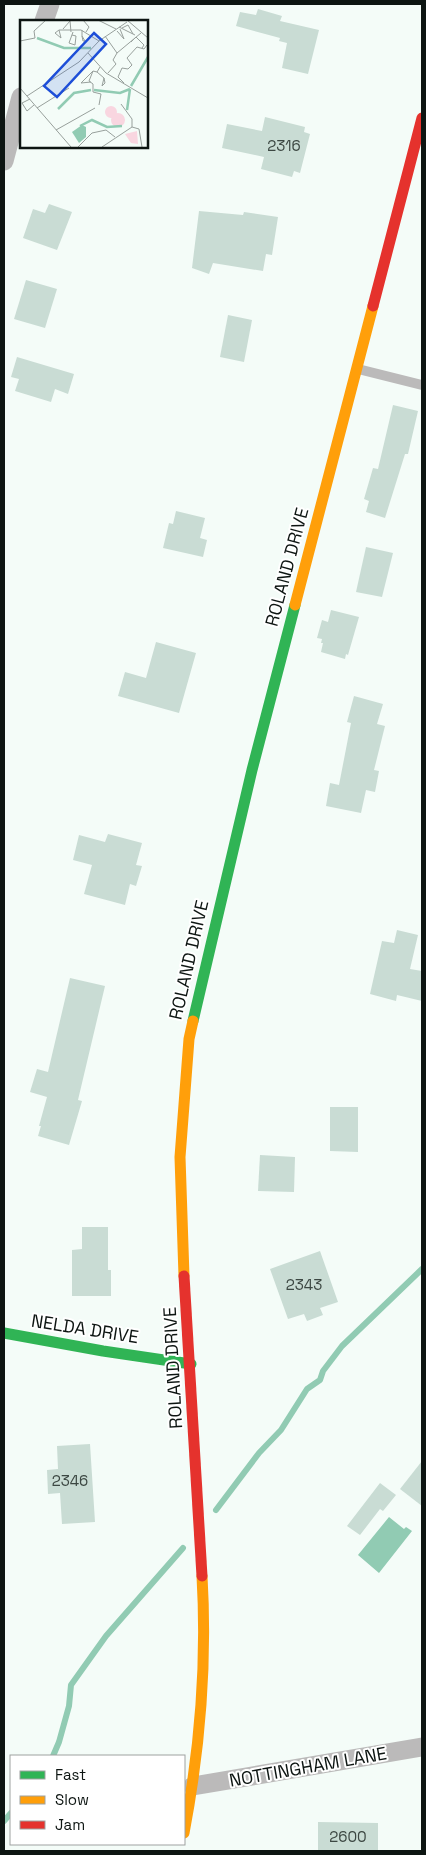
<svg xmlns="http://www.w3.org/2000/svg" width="426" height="1855" font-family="'Space Grotesk',sans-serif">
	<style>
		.water { fill: #91cbb3 }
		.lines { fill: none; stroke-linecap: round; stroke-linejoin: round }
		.stream { stroke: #91cbb3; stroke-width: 6 }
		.building { fill: #c9dcd4 }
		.lane { stroke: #bbbaba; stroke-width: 10 }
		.street { stroke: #bbbaba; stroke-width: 19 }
		.fast { stroke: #30b455; stroke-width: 11 }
		.slow { stroke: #ff9f0a; stroke-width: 11 }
		.jam { stroke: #e5322d; stroke-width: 11 }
		.labels { text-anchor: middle; stroke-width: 4; stroke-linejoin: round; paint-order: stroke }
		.number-label { font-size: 15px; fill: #3c4742 }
		.street-label { font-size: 18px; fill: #0d1512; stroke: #fff }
		.inset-river { fill: none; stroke: #91cbb3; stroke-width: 2.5 }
		.inset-road { fill: none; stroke: #98a09c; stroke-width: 1 }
		.view { fill: #1d4ed8; fill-opacity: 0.15; stroke: #1d4ed8; stroke-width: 2.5 }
		.inset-edge { fill: none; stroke: #0d1512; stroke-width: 2.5 }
	</style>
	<rect width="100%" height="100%" fill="#f4fcf8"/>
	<path class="water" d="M389,1517L404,1529L406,1527L412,1531L379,1573L358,1555Z"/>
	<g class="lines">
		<g class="stream">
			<path d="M216,1510L259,1453L281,1430L307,1389L320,1380L323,1371L342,1346L422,1269"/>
			<path d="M53,1756L59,1742L69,1706L71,1685L106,1636L183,1548"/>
			<path d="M4,1821L11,1813"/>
		</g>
	</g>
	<g class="building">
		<path d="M258,9L282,16L280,21L319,30L308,74L282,68L287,43L279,41L280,38L236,26L240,12L256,15Z"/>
		<path d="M265,117L305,127L304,132L310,134L300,173L294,171L292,177L261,169L264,157L222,148L227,124L262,131Z"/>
		<path d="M49,204L72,212L57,250L23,238L33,209L45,213Z"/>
		<path d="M199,211L243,215L244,212L278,217L272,255L266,254L263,271L213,263L209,274L192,268Z"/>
		<path d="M26,280L57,289L45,328L14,319Z"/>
		<path d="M228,315L252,320L244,362L220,357Z"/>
		<path d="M17,357L74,374L68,394L55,389L51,402L15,391L19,379L11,377Z"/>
		<path d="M393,405L418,411L408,454H405L385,518L366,512L369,501L364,499L373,468L378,469Z"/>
		<path d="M176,511L205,518L200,538L207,540L203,557L163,548L169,523L173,524Z"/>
		<path d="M366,547L393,553L382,597L356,592Z"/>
		<path d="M331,610L359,617L348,655L346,654L345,659L321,652L323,643H321L322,639L317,638L322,620L328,622Z"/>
		<path d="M156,642L196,653L179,713L118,696L125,672L146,678Z"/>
		<path d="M354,696L383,704L377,724L385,726L374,770L379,771L375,792L366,790L361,813L326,806L330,783L339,785L351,723L347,722Z"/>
		<path d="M108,834L142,843L136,865L142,866L136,886L130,884L125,905L84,894L92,865L73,860L79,835L105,842Z"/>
		<path d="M397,930L418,935L410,969L422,971V1001L397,995L396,1001L370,994L382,941L394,943Z"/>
		<path d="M70,978L105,986L78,1100L82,1101L69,1145L38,1136L41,1126H39L47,1097L30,1092L37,1069L48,1072Z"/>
		<path d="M330,1107H358V1152L330,1151Z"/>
		<path d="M260,1155L295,1157L294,1192L258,1191Z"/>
		<path d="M82,1227H108V1270H111V1296H72V1250L82,1249Z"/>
		<path d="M320,1251L338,1302L320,1308L323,1315L307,1321L304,1314L288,1319L270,1269Z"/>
		<path d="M90,1444L95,1522L62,1524L60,1493L48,1494L47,1470L58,1469L57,1446Z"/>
		<path d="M422,1461V1506L400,1489Z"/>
		<path d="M380,1483L396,1495L383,1511L380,1509L360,1535L347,1526Z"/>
		<path d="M318,1822L378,1823V1851H318Z"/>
	</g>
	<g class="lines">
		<path class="lane" d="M358,369L422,385"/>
		<g class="street">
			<path d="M44,21L50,4"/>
			<path d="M4,161L21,97"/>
			<path d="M193,1786L422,1747"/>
		</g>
		<g class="fast">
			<path d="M193,1021L252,770L295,605"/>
			<path d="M4,1333L103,1351L191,1364"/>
		</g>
		<g class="slow">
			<path d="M295,605L373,306"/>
			<path d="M184,1276L180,1157L189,1039L193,1021"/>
			<path d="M184,1833C200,1749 207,1662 202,1576"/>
		</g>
		<g class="jam">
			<path d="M373,306L422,118"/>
			<path d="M184,1276L202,1576"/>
		</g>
	</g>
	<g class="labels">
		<g class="number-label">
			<text x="284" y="151">2316</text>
			<text x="304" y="1290">2343</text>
			<text x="70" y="1486">2346</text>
			<text x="348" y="1842">2600</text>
		</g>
		<g class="street-label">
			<text transform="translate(287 567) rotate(-75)" y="6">ROLAND DRIVE</text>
			<text transform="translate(189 960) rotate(-77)" y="6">ROLAND DRIVE</text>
			<text transform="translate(85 1329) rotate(9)" y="6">NELDA DRIVE</text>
			<text transform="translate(173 1368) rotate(-93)" y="6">ROLAND DRIVE</text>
			<text transform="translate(308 1767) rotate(-10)" y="6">NOTTINGHAM LANE</text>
		</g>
	</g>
	<g transform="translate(20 20)">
		<rect width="128" height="128" fill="#f4fcf8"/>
		<path d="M85 92a6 6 0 1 1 12 0a6 6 0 1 1-12 0ZM91 100a7 7 0 1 1 14 0a7 7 0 1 1-14 0ZM117,111L118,124L111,123L105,114Z" fill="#f9d6e0"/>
		<path d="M62,105L66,107V117L59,123L52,112Z" fill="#91cbb3"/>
		<path class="inset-river" d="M17,18L44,28H71M111,66L128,37M74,70L100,73L110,69M38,89L54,73L71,70M107,90L110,69M60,106L72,100L87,107L102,106"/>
		<path class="inset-road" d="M63,0L69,7L66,12M78,0L96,9M107,0L128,18M99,7L115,15M102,8L108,5L113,14M43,9L50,1L51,12M39,10L41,18L35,13L39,10H61L79,21M62,10V16L63,21H65L62,16M97,11L104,19L100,9M52,15L56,16L55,25L49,23L53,12M85,16L97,33L93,40L96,44L88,53M0,21L15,18L14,11L26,0M111,22L116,17L124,25L122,28M68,33L86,53L128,78M97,33L121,13M80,47L77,52L84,58L85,63L82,66L84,58M77,52L73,51L69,61L73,64V72L81,74L79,85M71,62L61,63L73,51M104,63L98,57L102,48L108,49L112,45L107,38L117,27L124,29L127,25M0,68L51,127M7,76L59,42L79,21L107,2M10,79L2,83L7,91L14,85M101,84L112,99V107M17,88L49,68M36,110L75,88M58,127L72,113L86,110L95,117M82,127L112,107L119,109L122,127"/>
		<path class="view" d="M74,13L86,24L37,77L24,66Z"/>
		<rect width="128" height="128" class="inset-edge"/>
	</g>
	<rect width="426" height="1855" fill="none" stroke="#0d1512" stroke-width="10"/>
	<rect x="10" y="1755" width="175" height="90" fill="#ffffff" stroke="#9ea1a0"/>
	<rect x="20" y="1771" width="25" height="8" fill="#30b455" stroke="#9ea1a0"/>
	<text x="55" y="1780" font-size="15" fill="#0d1512">Fast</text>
	<rect x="20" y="1796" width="25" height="8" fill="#ff9f0a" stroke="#9ea1a0"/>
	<text x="55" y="1805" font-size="15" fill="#0d1512">Slow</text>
	<rect x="20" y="1821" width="25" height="8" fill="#e5322d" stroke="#9ea1a0"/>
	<text x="55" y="1830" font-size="15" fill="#0d1512">Jam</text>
</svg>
